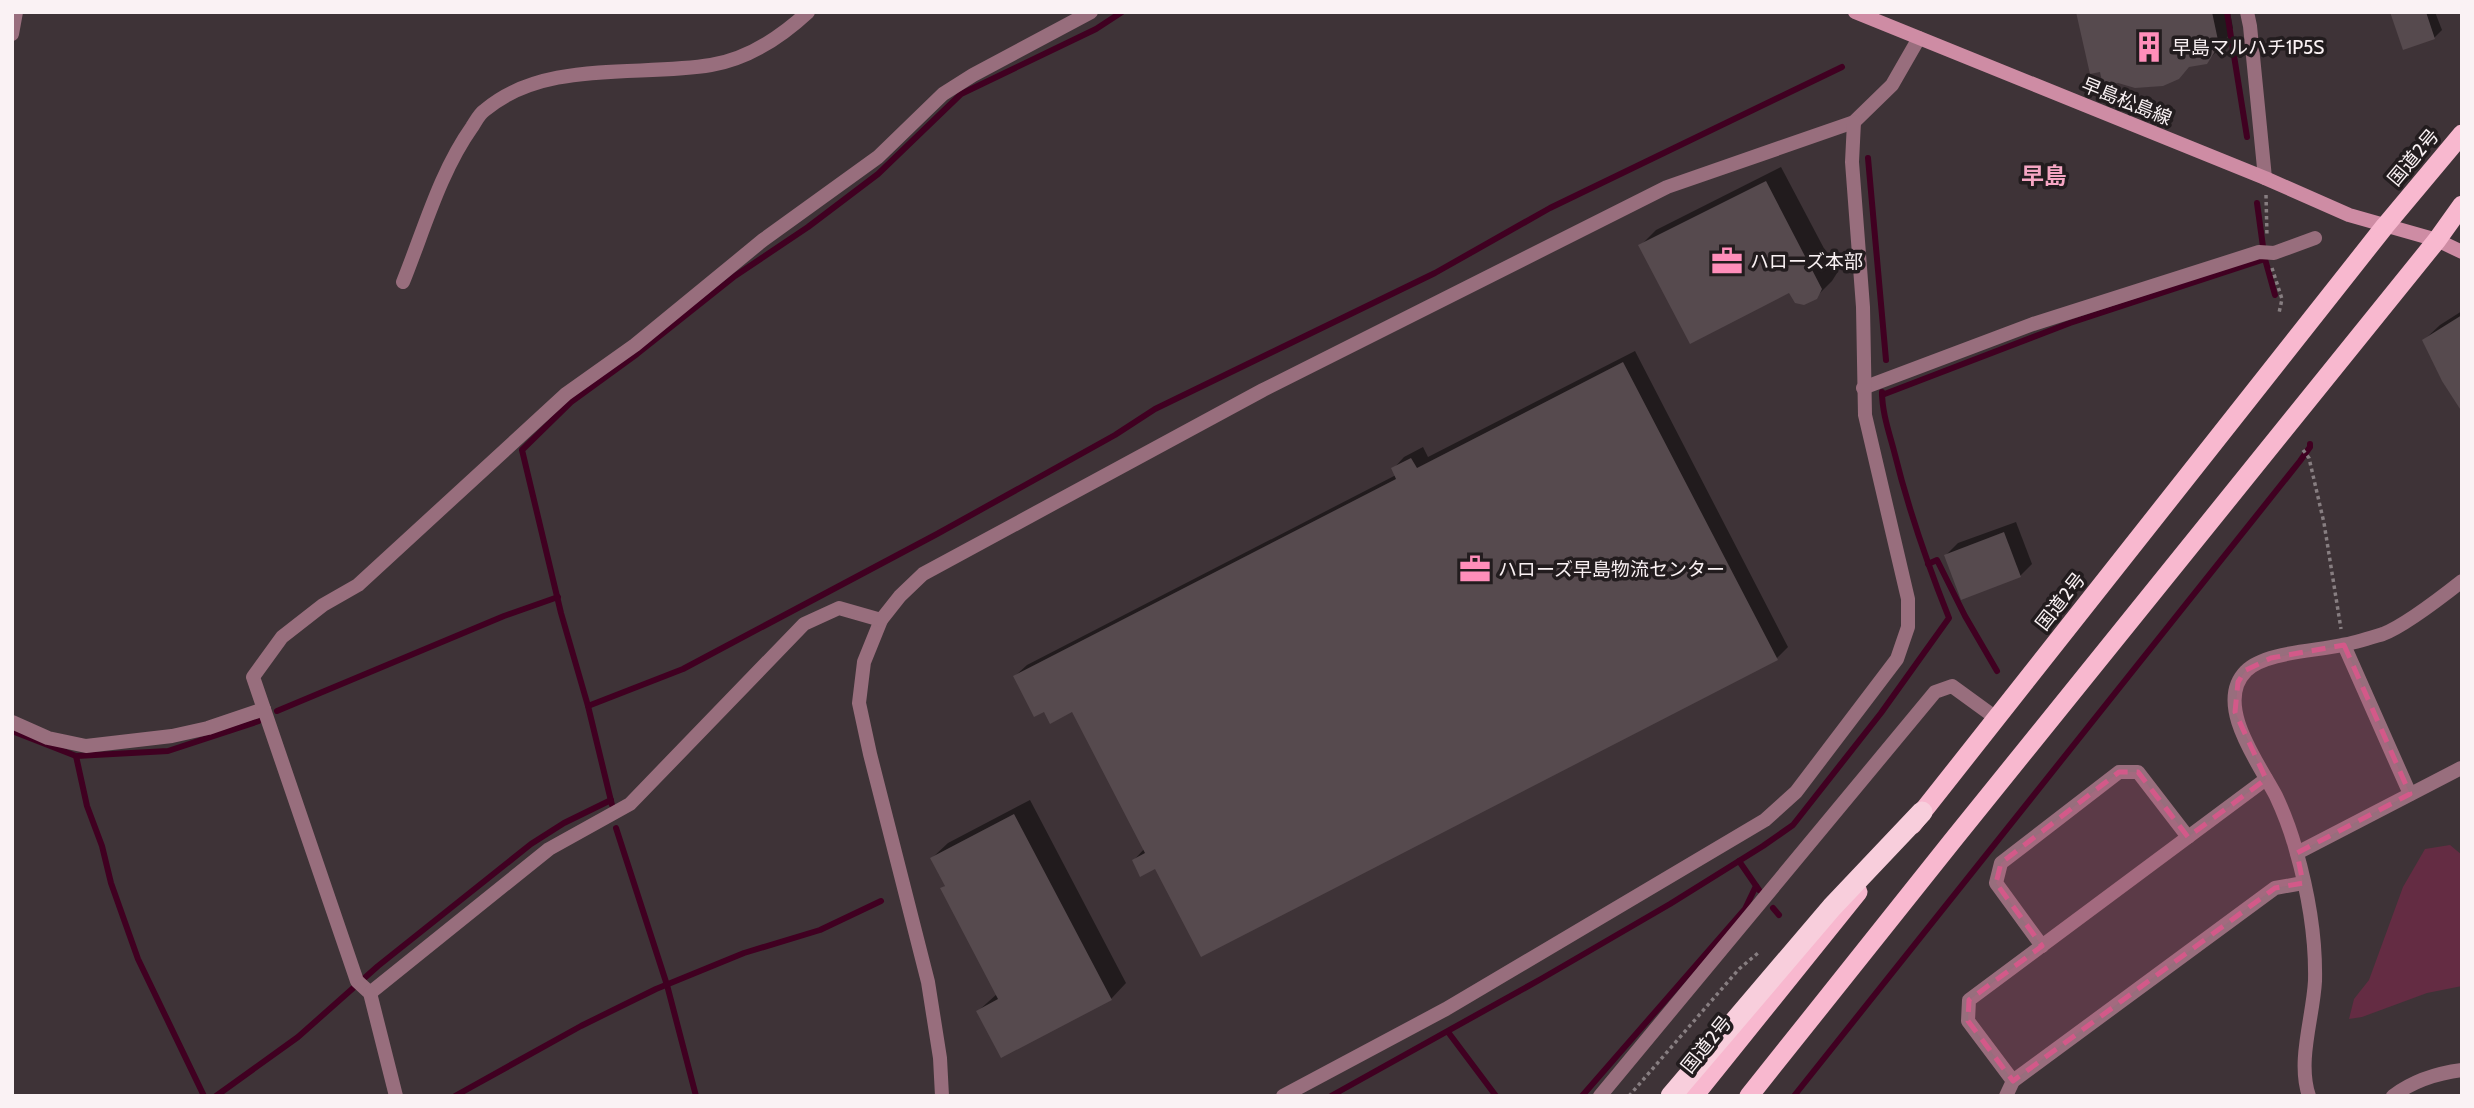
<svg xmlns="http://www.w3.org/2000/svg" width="2474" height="1108" font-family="Cabin,'Noto Sans JP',sans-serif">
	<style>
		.green { fill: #642c43 }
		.shadow { fill: #0007 }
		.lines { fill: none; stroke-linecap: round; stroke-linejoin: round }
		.stream { stroke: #400021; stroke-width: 6 }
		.building { fill: #564a4e }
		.path { stroke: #877e81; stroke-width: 3.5; stroke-dasharray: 3.5 3.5; stroke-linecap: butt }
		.minor { stroke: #986e7d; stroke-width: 14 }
		.tertiary { stroke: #986e7d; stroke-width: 14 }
		.secondary { stroke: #ce8ca4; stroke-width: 14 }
		.trunk { stroke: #f8b8cf; stroke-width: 19 }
		.motorway { stroke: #f8cedc; stroke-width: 21 }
		.marked { fill: #d35989; fill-opacity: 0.2; stroke: #d35989; stroke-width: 5; stroke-dasharray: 14 9; stroke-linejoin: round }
		.labels { text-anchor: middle; stroke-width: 7; stroke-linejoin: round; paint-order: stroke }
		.poi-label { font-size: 19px; fill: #faf2f4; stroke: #221c1e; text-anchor: start }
		.street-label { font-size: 19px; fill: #faf2f4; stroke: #221c1e }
		.quarter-label { font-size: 23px; font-weight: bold; fill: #f5a6c3; stroke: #221c1e }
	</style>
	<rect width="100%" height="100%" fill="#3e3337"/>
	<path class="green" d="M2450,845L2462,855V986L2427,993L2362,1017L2349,1019L2354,999L2369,980L2403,887L2425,849Z"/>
	<g class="shadow">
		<path d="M2078,12H2230L2233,28L2222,46L2206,62L2190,65L2178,78L2148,87H2135L2119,81L2101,70Z"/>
		<path d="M2392,12H2435L2442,30L2434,38Z"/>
		<path d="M1781,167L1837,273L1832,281L1816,297L1640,246L1656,230Z"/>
		<path d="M2462,311V409L2424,340L2440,325Z"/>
		<path d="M1635,351L1788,647L1776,659L1156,867L1134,860L1145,848L1073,710H1045L1015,676L1027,665L1396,475L1393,469L1404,457L1423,447L1428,457Z"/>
		<path d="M2016,522L2032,564L2020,576L1946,555L1958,543Z"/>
		<path d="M1030,800L1126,983L1111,999L978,1011L997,994L942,889L946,885L932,858L948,843Z"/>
	</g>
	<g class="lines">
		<g class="stream">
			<path d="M2227,12L2247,137"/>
			<path d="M1868,158L1886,360"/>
			<path d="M2257,203L2264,254"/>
			<path d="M1882,395L2070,323L2265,259L2275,295"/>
			<path d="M1928,564L1937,560L1965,616L1997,671"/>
			<path d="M588,706L683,669L937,534L1115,435L1155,409L1435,273L1550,208L1842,67"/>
			<path d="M277,711L504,616L558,597"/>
			<path d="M12,731L76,756L168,751L259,721"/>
			<path d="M76,756L87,806L102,846L111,883L138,959L204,1096"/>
			<path d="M612,805L588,706L561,613L522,450L571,402L637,354L735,276L808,227L878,174L961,94L1096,29L1122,12"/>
			<path d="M616,828L667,985L696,1096"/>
			<path d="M1739,861L1759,890"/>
			<path d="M1773,908L1779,915"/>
			<path d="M1448,1032L1496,1096"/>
			<path d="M216,1096L298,1037L378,966L531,844L564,823L611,800"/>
			<path d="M455,1096L581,1026L656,989L744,953L820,930L881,901"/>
			<path d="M1331,1096L1541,979L1670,904L1763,846L1793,825L1881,713L1949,618C1927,563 1908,508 1894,451C1889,432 1882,412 1882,392"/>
			<path d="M1582,1096L1745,909L1756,886"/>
			<path d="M1794,1096L2300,461L2310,447V444"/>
		</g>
	</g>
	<g class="building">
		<path d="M2076,12H2212L2219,45L2207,64L2189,67L2179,79L2163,86L2135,88L2118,83L2103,86L2100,72L2090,74Z"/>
		<path d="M2390,12H2426L2435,39L2403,50Z"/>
		<path d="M1766,181L1822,289L1817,299L1804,305L1795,303L1789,293L1690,344L1638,245Z"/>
		<path d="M2462,315V412L2442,381L2422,340Z"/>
		<path d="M1623,362L1778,660L1201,957L1155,869L1140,877L1132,860L1145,853L1072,712L1050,724L1044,712L1034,717L1013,676L1396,479L1391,468L1411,458L1417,468Z"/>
		<path d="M2004,532L2021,577L1961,600L1944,555Z"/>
		<path d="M1014,814L1112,1000L1001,1058L976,1011L998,999L940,888L945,886L930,858Z"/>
	</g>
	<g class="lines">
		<g class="path">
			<path d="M2266,195L2267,237"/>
			<path d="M2272,268L2282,299L2279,313"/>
			<path d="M2303,450L2309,458L2324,523L2341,629"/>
			<path d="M1629,1096L1739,969L1758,953"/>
		</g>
		<g class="minor">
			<path d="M2247,12L2250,26L2265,178"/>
			<path d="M12,34L16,12"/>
			<path d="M1863,388L2033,324L2259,252L2274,253L2315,238"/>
			<path d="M2344,645L2410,794"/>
			<path d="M12,722L48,738L86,746L172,736L208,728L264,709"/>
			<path d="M2297,853L2461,768"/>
			<path d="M2042,946L1996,883L2001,863L2119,772H2138L2188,837"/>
			<path d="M2013,1081L1968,1021L1969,1000L2266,779"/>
			<path d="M396,1096L370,993L357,981L253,677L282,637L323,605L358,585L566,394L635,345L763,240L878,157L943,94L973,75L1091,12"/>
			<path d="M1600,1096L1935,692L1952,686L1996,718"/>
			<path d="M2006,1096L2013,1081L2275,888L2303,883"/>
			<path d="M2309,1096C2297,1061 2313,1018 2315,981C2316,938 2308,892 2296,850C2291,832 2284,813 2276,796C2260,765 2213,704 2246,671C2264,652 2317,651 2342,645C2355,643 2370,638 2383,634C2404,626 2443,596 2462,581"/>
			<path d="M2393,1096C2413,1081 2438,1073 2462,1070"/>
		</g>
		<g class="tertiary">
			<path d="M403,282C424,230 440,172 472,127C476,121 479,114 485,110C545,59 639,77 711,65C747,59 781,37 808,12"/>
			<path d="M881,620L864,662L859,703L870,754L928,982L940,1058L942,1096"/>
			<path d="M370,993L549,849L630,804L804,624L839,608L881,620L900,596L923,574L1263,390L1667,187L1854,122L1892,85L1919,38"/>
			<path d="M1283,1096L1446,1009L1765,820L1796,792L1897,659L1908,627V599L1865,415L1863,307L1852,162L1854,122"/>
		</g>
		<path class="secondary" d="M1855,12L2265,178L2349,215L2437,240L2462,252"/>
		<g class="trunk">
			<path d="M1912,825L2385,226L2462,134"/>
			<path d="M1694,1096L1858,892"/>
			<path d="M1749,1096L1953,840L2437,240L2462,205"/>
		</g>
		<path class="motorway" d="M1671,1096L1832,907L1922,812"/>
	</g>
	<path class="marked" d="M2344,645L2410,794L2297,853L2303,883L2275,888L2013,1081L1968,1021L1969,1000L2042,946L1996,883L2001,863L2119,772H2138L2188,837L2266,779L2235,712L2238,682L2246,670L2271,658Z"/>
	<defs>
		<symbol id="building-bare" viewBox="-9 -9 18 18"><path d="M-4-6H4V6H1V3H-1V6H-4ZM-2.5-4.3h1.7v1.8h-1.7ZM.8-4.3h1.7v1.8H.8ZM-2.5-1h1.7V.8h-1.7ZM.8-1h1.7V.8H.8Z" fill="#ff8eba" stroke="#221c1e" stroke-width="2.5" paint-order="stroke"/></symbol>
		<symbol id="office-bare" viewBox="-9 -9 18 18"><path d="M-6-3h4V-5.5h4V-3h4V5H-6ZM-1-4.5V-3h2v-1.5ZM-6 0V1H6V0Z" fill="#ff8eba" stroke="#221c1e" stroke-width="2.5" paint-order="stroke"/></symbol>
	</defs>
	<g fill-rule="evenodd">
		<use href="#building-bare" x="2127" y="25" width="44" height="44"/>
		<use href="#office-bare" x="1705" y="239" width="44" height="44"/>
		<use href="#office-bare" x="1453" y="547" width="44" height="44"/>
	</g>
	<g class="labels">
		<g class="poi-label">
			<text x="2172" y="54">早島マルハチ1P5S</text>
			<text x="1750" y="268">ハローズ本部</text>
			<text x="1498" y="576">ハローズ早島物流センター</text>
		</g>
		<g class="street-label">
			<text transform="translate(2127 101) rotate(22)" y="7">早島松島線</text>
			<text transform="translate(2413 157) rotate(-50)" y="7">国道2号</text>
			<text transform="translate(2060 601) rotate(-52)" y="7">国道2号</text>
			<text transform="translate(1706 1044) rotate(-51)" y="7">国道2号</text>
		</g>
		<g class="quarter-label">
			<text x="2044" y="184">早島</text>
		</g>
	</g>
	<rect width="2474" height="1108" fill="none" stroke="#faf2f4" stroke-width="28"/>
</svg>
